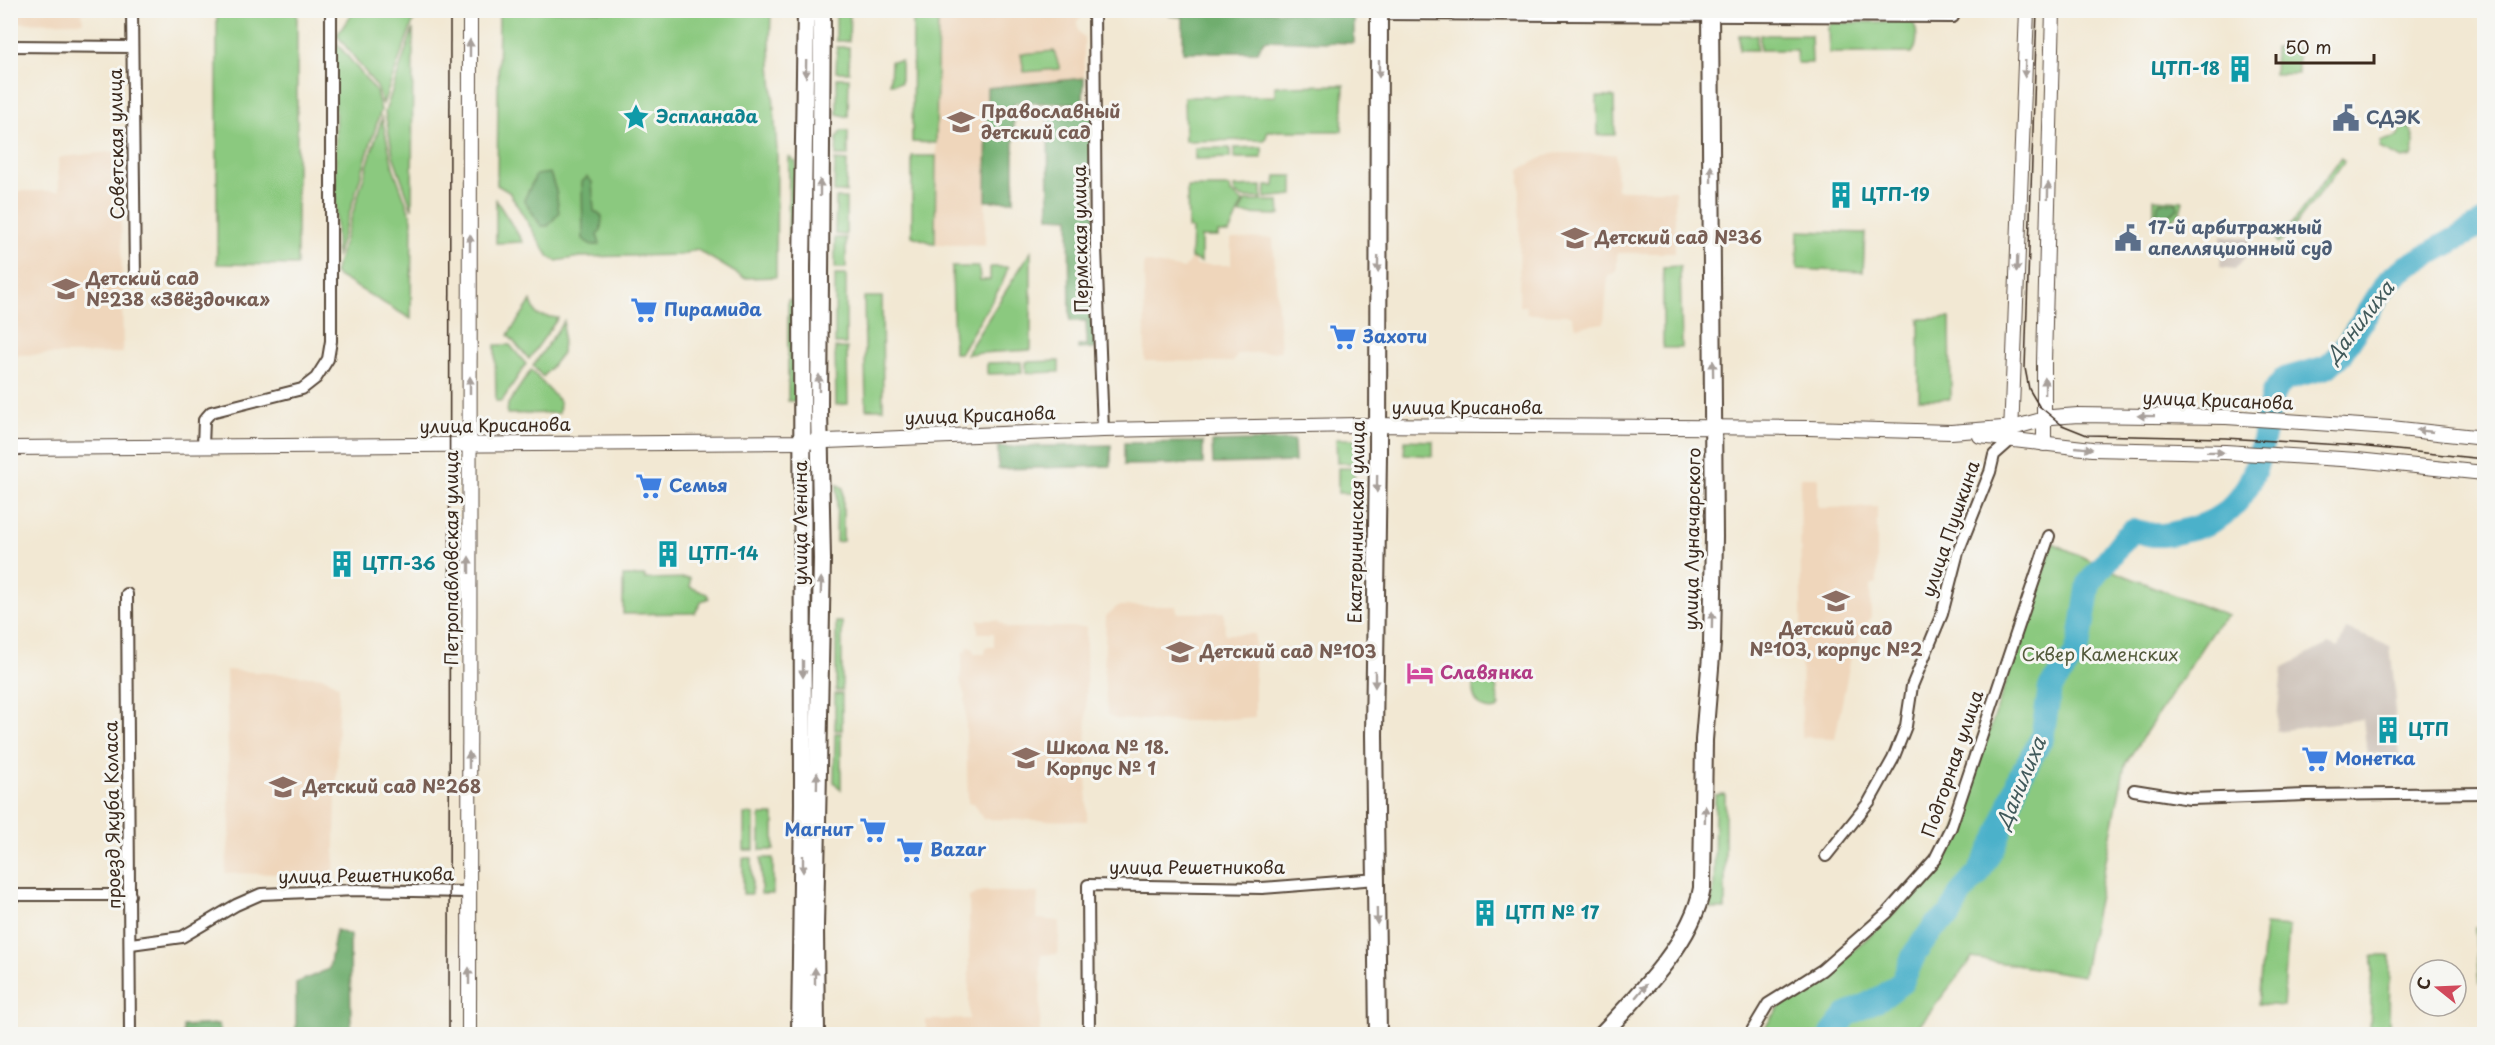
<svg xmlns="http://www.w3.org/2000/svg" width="2495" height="1045" font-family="'Playpen Sans',sans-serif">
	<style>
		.built { fill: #efd6bb }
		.industrial { fill: #cdc2b9 }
		.green { fill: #8bc97f; stroke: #637a4e; stroke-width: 1.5 }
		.forest { fill: #70ad6e; stroke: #566c46; stroke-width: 1.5 }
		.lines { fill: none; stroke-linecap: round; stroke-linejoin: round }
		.river { stroke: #4bb1ca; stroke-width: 24 }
		.minor-casing { stroke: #564639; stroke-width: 14 }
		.secondary-casing { stroke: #564639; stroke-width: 16 }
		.primary-casing { stroke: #564639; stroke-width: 20 }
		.minor { stroke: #fff; stroke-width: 10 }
		.secondary { stroke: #fff; stroke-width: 14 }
		.primary { stroke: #fff; stroke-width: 16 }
		.tram { stroke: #3b2a1e; stroke-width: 1.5 }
		.oneway { fill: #a79f9a }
		.labels { text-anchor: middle; stroke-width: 6; stroke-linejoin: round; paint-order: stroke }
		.culture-label { font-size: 18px; font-weight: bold; fill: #0d838f; stroke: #f6f6f2; text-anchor: start }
		.education-label { font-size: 18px; font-weight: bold; fill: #785e54; stroke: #f6f6f2; text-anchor: start }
		.service-label { font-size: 18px; font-weight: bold; fill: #4e5e75; stroke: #f6f6f2; text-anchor: start }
		.street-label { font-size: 18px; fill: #3b2a1e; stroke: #f6f6f2 }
		.shop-label { font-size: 18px; font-weight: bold; fill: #366cbe; stroke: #f6f6f2; text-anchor: start }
		.park-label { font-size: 18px; fill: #535a3b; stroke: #f6f6f2 }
		.hotel-label { font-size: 18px; font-weight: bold; fill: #b23c85; stroke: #f6f6f2; text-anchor: start }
		.water-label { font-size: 20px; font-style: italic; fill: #41595a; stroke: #f6f6f2 }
	</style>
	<rect width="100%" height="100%" fill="#f6f6f2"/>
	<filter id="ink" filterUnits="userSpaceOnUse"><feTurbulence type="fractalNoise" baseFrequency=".0167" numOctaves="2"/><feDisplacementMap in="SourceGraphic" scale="12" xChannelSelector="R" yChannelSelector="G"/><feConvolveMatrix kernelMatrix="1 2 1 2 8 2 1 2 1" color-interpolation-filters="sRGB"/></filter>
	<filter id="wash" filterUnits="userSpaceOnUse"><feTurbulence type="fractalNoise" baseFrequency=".008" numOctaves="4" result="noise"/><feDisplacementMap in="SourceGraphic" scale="24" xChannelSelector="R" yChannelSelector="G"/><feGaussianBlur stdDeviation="1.35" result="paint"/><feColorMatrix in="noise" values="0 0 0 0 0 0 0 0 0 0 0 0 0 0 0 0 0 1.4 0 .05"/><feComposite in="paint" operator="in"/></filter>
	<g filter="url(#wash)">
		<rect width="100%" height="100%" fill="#f2e8d3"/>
		<g class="built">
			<path d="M100,10L82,12L83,22L11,23V11Z"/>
			<path d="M938,11H1084V15L1077,21L1078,31L1084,37V78L987,88L985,246L935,244Z"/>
			<path d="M120,151L123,353L11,355V191H59L58,160L61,157Z"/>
			<path d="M1552,153L1616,154L1617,190H1675V253H1617V271L1608,276L1604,323L1576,327L1571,315L1527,314L1526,306H1519L1520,169Z"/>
			<path d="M1273,238L1281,351L1238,354L1233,362L1145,361L1144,262L1184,269L1191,258L1195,259V265H1231V239Z"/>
			<path d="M1800,477H1818V508L1877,507V584L1870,586L1871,616L1851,657L1835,738L1802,737Z"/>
			<path d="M1118,606H1176L1177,613L1224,612L1225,634H1255V717L1206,721H1175L1115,719L1107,714L1104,671L1106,616Z"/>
			<path d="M978,620H997L1008,628L1086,627L1087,821L983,819L974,803H968L965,696L960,681L963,651H967V647H973L974,654H985V647H994V633H978Z"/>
			<path d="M226,670L324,677L339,686L334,875L225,873L230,831Z"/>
			<path d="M982,891L1038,893L1037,919L1060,921L1058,954L1041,955L1040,1034H926V1020L969,1019V897Z"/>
		</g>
		<g class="industrial">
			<path d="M2222,235L2252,239L2248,254L2235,269L2220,267Z"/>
			<path d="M2346,629L2390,646L2396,700L2394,701L2399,755L2381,757L2380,753L2367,754L2363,719L2276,731L2282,668L2328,644L2338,648Z"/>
		</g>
		<g class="green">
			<path d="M217,11H297V265L217,264Z"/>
			<path d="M354,11H414V19L383,104L377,87L337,35Z"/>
			<path d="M499,11H771L770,48L777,151L776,277L744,278L696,249L681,255L580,257L556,261L549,257L509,192L497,185Z"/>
			<path d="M836,11H850L849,41H836Z"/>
			<path d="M913,11H938L936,143L912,142Z"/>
			<path d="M1911,21C1919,27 1918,46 1912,53H1829L1828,28L1830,23Z"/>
			<path d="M413,29L412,209L393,155L385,112Z"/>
			<rect x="1739" y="35" width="18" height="15"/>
			<path d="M1760,35H1811L1812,63H1797L1796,50H1760Z"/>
			<path d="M335,41L376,91L381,110L336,257Z"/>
			<path d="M837,47H849V72H836Z"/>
			<path d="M2275,48H2298V74H2274Z"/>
			<path d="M1054,51L1060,69L1024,72L1021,54Z"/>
			<path d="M891,61H901V83L890,84Z"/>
			<path d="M837,78H849L848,117L837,114Z"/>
			<path d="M1344,85L1342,131H1268L1265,140L1185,141L1184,97L1275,96V86Z"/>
			<path d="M1597,97H1614L1615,135H1598Z"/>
			<path d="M382,118L393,167L412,219L411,319L334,274Z"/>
			<path d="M2407,124C2415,135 2416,145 2412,157L2402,159L2380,148L2381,141L2397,137Z"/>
			<path d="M841,131H848V156H836L837,138Z"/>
			<path d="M1262,147V158H1234V148Z"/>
			<path d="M1195,148H1230V158L1195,159Z"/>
			<path d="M912,156H936L935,244L912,236Z"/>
			<path d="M789,157L796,162L795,236H788Z"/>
			<path d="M2341,158L2344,161L2343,164L2283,240L2278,243L2276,240L2282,230L2288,228Z"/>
			<path d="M835,160L847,161L846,192H834Z"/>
			<path d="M1276,176H1293V195L1265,198L1266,186H1275Z"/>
			<path d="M1262,186V198H1243L1235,193L1234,187Z"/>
			<path d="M1187,187H1230L1231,193L1243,202L1229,233H1218V237H1201V262L1191,258L1192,229L1188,228Z"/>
			<path d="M836,198H846V235L835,234Z"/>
			<path d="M2154,199L2183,201L2180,213L2168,222L2154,224Z"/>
			<path d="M496,200L523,242L496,243Z"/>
			<path d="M1245,201H1279L1280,215L1239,214Z"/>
			<path d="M1798,231L1865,233L1863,272L1797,269Z"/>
			<rect x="835" y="238" width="11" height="30"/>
			<path d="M1031,251V350L966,354Z"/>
			<path d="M1680,266L1682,348H1663V267Z"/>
			<path d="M952,267H979L980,280H990V267H1008L1002,284L960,353H954Z"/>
			<rect x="835" y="275" width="11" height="69"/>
			<path d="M864,297H882L883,409H866Z"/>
			<rect x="788" y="300" width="7" height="101"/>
			<path d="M531,301L537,315L558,318L529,359L508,335Z"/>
			<path d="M1950,318L1951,399H1919V319Z"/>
			<path d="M564,321L562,353L543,377L533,366Z"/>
			<path d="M495,345H510L526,364L502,401H496Z"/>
			<path d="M835,348H847L848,404L836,405Z"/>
			<path d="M1059,361V372L1026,373V362Z"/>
			<path d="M1021,362L1022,373L987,374V363Z"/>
			<path d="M531,370L560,402L559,413L507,414L508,404Z"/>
			<path d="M1336,439H1355V463H1337Z"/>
			<path d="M1405,440L1433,441V456L1404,454Z"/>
			<path d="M1338,468H1354L1355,493H1338Z"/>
			<path d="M837,484L843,488V541L836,542Z"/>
			<path d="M2053,543L2108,569L2228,616L2216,626L2125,764L2083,976L1972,958L1913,1034H1760L1784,1001L1793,1000V995C1813,986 1832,969 1849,954C1889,919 1932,881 1955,833Z"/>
			<path d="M623,576H645V579L690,578V587L707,594L709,598L702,601L695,613L623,614Z"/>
			<rect x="836" y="622" width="6" height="69"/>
			<path d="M1484,680L1496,686L1499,706L1497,709C1480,713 1472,699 1473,685Z"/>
			<rect x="835" y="694" width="7" height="36"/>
			<path d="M835,733H841V790L834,782Z"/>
			<path d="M1725,794V909H1710L1714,884L1715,795Z"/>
			<rect x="744" y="814" width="10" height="36"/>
			<rect x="760" y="815" width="14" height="35"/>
			<rect x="743" y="858" width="9" height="36"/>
			<rect x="761" y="858" width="12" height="36"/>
			<path d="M2265,925L2289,927L2283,1006L2258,1004Z"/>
			<path d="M2484,926V982L2479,983L2475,927Z"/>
			<path d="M2372,956H2390L2389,1034H2370Z"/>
			<path d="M1261,1027L1262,1034H1223V1028Z"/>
		</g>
		<g class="forest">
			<path d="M1167,11H1354V43L1264,40L1257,52H1183V17L1170,16Z"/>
			<path d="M1084,78L1083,103H1014V201H986L987,88Z"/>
			<path d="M1093,108L1096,348L1078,349V346L1087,345L1086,321H1070L1069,218L1049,217L1048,109Z"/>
			<path d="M550,173L556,191L559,213L548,226H541L524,200L536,175Z"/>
			<path d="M587,177L592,182L594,211L602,216L601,231L597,235L600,244C593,247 589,244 583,239L582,182Z"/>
			<path d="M2160,202L2177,203L2178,209L2158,220L2156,219L2158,204Z"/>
			<path d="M1294,440L1295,462L1213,464L1212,442Z"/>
			<path d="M1203,442V464L1124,465V443Z"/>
			<path d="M1111,445V466L998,469V447Z"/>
			<path d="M336,930L350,935L351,1034H296V983L329,969Z"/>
			<path d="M219,1024L221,1034H183V1026Z"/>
		</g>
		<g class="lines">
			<path class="river" d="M1832,1034L1847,1015L1884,996L1902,982L1915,953L1935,926L1950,915L1960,894L1978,874L1997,839L2019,778L2042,738L2050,688L2075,655L2080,641L2089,583L2123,540L2133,531C2141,531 2148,535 2155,535C2166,536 2177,532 2187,530C2258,514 2259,454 2273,393L2284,379L2327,367L2340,355L2389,280L2404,268L2484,223"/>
		</g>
	</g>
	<g filter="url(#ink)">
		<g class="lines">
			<defs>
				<g id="minor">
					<path d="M132,10L135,278"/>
					<path d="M1094,10L1096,247L1103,430"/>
					<path d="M1379,14L1953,17"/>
					<path d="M10,46L132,47"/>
					<path d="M203,446L204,420L211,412L302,389L316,378L328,359L331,341V10"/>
					<path d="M127,594L130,1034"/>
					<path d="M2134,790L2190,799L2306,795L2484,793"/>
					<path d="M1826,856L1869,802L1893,759L1906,726L1912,686L1942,614L1958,552L1990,472L1994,455L2011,440"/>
					<path d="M10,895H130"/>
					<path d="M131,944L182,937L236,905L261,894L356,890L469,892"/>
					<path d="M1089,1034L1088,885L1262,888L1377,879"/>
					<path d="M1750,1034L1768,1004L1822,970L1887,913L1935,859L1951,827L2049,536"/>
				</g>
				<g id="secondary">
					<path d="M2011,435L2027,10"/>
					<path d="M1980,436L2092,449L2225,452L2357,460L2484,473"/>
					<path d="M2044,444V362L2053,10"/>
					<path d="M10,448L802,442L1103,430L1358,425L1809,428L1951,432L2016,427L2052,417L2078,415L2226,417L2391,428L2484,438"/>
					<path d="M469,1034L470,10"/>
				</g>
				<g id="primary">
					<path d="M800,1034L803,803L802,267L806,10"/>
					<path d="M816,1034L815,928L822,559L819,410L822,10"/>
					<path d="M1378,1034L1374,735L1378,455L1379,10"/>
					<path d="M1602,1034C1638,996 1693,941 1702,888L1704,740L1712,644L1714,537L1710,10"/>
				</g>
			</defs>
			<use href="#minor" class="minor-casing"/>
			<use href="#secondary" class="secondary-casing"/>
			<use href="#primary" class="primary-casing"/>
			<use href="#minor" class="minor"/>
			<use href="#secondary" class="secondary"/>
			<use href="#primary" class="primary"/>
			<g class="tram">
				<path d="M2037,10L2025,368L2029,389L2039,406L2062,425L2087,435L2225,438L2358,446L2484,459"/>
				<path d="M449,1034L450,10"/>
			</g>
		</g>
		<defs><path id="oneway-solid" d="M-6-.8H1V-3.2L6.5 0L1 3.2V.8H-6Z" transform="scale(1.5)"/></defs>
		<g class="oneway">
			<use href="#oneway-solid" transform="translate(470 48) rotate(-90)"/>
			<use href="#oneway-solid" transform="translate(806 69) rotate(91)"/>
			<use href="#oneway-solid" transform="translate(1379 69) rotate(90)"/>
			<use href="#oneway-solid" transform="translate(2025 69) rotate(92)"/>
			<use href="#oneway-solid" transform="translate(1711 174) rotate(-90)"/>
			<use href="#oneway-solid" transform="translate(820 188) rotate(-90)"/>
			<use href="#oneway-solid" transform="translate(2048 191) rotate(-89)"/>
			<use href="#oneway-solid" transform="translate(470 243) rotate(-90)"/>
			<use href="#oneway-solid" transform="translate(1378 264) rotate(91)"/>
			<use href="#oneway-solid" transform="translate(2017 264) rotate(92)"/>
			<use href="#oneway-solid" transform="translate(1713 369) rotate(-91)"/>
			<use href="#oneway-solid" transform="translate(819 383) rotate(-90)"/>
			<use href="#oneway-solid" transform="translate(470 385) rotate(-90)"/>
			<use href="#oneway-solid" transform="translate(2045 386) rotate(-91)"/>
			<use href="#oneway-solid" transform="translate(2146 416) rotate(-179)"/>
			<use href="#oneway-solid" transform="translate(2425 431) rotate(-174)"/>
			<use href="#oneway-solid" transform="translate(2084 448) rotate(6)"/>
			<use href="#oneway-solid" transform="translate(2215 452) rotate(1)"/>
			<use href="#oneway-solid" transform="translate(1377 484) rotate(91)"/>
			<use href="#oneway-solid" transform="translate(469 565) rotate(-90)"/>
			<use href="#oneway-solid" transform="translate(821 586) rotate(-89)"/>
			<use href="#oneway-solid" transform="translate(1712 620) rotate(-89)"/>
			<use href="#oneway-solid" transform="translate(803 669) rotate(90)"/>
			<use href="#oneway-solid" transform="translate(1375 679) rotate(90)"/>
			<use href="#oneway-solid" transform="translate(469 760) rotate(-90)"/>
			<use href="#oneway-solid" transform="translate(817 781) rotate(-89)"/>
			<use href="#oneway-solid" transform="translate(1705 814) rotate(-89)"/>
			<use href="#oneway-solid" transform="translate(803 864) rotate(90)"/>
			<use href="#oneway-solid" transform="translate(1377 916) rotate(89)"/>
			<use href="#oneway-solid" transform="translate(469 976) rotate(-90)"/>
			<use href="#oneway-solid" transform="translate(815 976) rotate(-90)"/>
			<use href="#oneway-solid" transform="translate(1641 991) rotate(-50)"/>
		</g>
	</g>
	<defs>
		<symbol id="building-bare" viewBox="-9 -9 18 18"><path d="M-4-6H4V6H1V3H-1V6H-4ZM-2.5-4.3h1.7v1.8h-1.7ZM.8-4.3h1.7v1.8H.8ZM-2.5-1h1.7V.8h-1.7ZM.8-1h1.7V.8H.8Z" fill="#0f9aa8" stroke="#f6f6f2" stroke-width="2.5" paint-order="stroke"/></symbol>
		<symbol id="sight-bare" viewBox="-9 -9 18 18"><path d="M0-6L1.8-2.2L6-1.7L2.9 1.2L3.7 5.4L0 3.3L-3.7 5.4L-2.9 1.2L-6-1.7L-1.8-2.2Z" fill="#0f9aa8" stroke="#f6f6f2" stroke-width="2.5" paint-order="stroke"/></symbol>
		<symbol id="civic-bare" viewBox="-9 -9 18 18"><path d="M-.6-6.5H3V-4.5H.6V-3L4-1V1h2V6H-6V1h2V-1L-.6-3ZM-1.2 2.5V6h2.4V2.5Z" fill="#5c6f8a" stroke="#f6f6f2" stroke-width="2.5" paint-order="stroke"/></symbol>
		<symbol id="school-bare" viewBox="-9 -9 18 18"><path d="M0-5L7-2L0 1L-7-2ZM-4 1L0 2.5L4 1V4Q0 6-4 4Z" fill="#8d6e63" stroke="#f6f6f2" stroke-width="2.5" paint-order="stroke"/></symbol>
		<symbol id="supermarket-bare" viewBox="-9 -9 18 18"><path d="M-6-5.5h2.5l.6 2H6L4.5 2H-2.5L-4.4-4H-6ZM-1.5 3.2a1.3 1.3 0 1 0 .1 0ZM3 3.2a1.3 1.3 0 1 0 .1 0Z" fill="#3f7fe0" stroke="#f6f6f2" stroke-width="2.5" paint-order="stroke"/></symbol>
		<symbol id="hotel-bare" viewBox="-9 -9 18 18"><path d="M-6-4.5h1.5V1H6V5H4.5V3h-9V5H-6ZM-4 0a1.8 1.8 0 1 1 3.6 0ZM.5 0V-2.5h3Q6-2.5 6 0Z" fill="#d1479c" stroke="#f6f6f2" stroke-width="2.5" paint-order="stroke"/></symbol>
	</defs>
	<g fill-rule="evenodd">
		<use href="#building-bare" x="2221" y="50" width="38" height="38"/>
		<use href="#sight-bare" x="617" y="98" width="38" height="38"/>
		<use href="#civic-bare" x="2327" y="99" width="38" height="38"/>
		<use href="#school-bare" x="942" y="103" width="38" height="38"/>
		<use href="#building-bare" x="1822" y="176" width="38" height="38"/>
		<use href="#school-bare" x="1556" y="219" width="38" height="38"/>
		<use href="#civic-bare" x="2109" y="219" width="38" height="38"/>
		<use href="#school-bare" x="47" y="270" width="38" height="38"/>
		<use href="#supermarket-bare" x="625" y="291" width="38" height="38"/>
		<use href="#supermarket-bare" x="1324" y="318" width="38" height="38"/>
		<use href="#supermarket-bare" x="630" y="467" width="38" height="38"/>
		<use href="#building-bare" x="649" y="535" width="38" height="38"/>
		<use href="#building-bare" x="323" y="545" width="38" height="38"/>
		<use href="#school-bare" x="1817" y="582" width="38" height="38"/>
		<use href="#school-bare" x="1161" y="633" width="38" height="38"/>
		<use href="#hotel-bare" x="1401" y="654" width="38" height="38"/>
		<use href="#building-bare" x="2369" y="711" width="38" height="38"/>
		<use href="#school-bare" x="1007" y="739" width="38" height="38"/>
		<use href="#supermarket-bare" x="2296" y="740" width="38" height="38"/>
		<use href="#school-bare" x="264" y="768" width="38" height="38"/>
		<use href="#supermarket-bare" x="854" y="811" width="38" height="38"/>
		<use href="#supermarket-bare" x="891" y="831" width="38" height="38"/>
		<use href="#building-bare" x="1466" y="894" width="38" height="38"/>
	</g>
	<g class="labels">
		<g class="culture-label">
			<text x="2220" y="75" text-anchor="end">ЦТП-18</text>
			<text x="656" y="123">Эспланада</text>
			<text x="1861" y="201">ЦТП-19</text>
			<text x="688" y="560">ЦТП-14</text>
			<text x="362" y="570">ЦТП-36</text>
			<text x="2408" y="736">ЦТП</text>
			<text x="1505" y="919">ЦТП № 17</text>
		</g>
		<g class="education-label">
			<text x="981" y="118">Православный<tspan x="981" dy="21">детский сад</tspan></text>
			<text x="1595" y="244">Детский сад №36</text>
			<text x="86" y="285">Детский сад<tspan x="86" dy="21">№238 «Звёздочка»</tspan></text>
			<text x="1836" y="635" text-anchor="middle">Детский сад<tspan x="1836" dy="21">№103, корпус №2</tspan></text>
			<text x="1200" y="658">Детский сад №103</text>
			<text x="1046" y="754">Школа № 18.<tspan x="1046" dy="21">Корпус № 1</tspan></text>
			<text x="303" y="793">Детский сад №268</text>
		</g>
		<g class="service-label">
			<text x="2366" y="124">СДЭК</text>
			<text x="2148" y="234">17-й арбитражный<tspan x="2148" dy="21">апелляционный суд</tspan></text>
		</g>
		<g class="street-label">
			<text transform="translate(117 144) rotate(-91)" y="6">Советская улица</text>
			<text transform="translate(1081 239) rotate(-91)" y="6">Пермская улица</text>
			<text transform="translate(2218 401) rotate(2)" y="6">улица Крисанова</text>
			<text x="1467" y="414">улица Крисанова</text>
			<text transform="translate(980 416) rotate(-2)" y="6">улица Крисанова</text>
			<text transform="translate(495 426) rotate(-1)" y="6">улица Крисанова</text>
			<text transform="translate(1357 522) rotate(-89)" y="6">Екатерининская улица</text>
			<text transform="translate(801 523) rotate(-90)" y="6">улица Ленина</text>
			<text transform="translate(1951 529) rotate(-71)" y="6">улица Пушкина</text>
			<text transform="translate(1693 539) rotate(-89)" y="6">улица Луначарского</text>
			<text transform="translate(452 558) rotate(-90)" y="6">Петропавловская улица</text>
			<text transform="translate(1953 764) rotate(-71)" y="6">Подгорная улица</text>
			<text transform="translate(113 815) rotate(-91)" y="6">проезд Якуба Коласа</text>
			<text x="1197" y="874">улица Решетникова</text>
			<text transform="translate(366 876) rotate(-1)" y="6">улица Решетникова</text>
		</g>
		<g class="shop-label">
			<text x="664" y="316">Пирамида</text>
			<text x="1363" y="343">Захоти</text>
			<text x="669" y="492">Семья</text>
			<text x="2335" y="765">Монетка</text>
			<text x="853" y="836" text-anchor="end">Магнит</text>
			<text x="930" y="856">Bazar</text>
		</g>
		<g class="park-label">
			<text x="2100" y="661">Сквер Каменских</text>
		</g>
		<g class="hotel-label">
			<text x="1440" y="679">Славянка</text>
		</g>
		<g class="water-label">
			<text transform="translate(2360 322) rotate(-52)" y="7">Данилиха</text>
			<text transform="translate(2021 783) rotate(-67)" y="7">Данилиха</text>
		</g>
	</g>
	<rect width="2495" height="1045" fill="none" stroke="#f6f6f2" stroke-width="36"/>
	<g transform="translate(2438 988) rotate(288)"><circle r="28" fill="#f6f6f2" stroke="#aba49d" stroke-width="1.5"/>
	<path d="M0-4.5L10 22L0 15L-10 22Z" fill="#d1495b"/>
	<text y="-9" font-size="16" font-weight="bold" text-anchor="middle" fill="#3b2a1e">С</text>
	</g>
	<path d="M2276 54v9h98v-9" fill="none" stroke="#3b2a1e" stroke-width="3"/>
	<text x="2285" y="54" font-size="18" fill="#3b2a1e" stroke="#f6f6f2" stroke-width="4.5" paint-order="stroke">50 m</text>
</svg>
